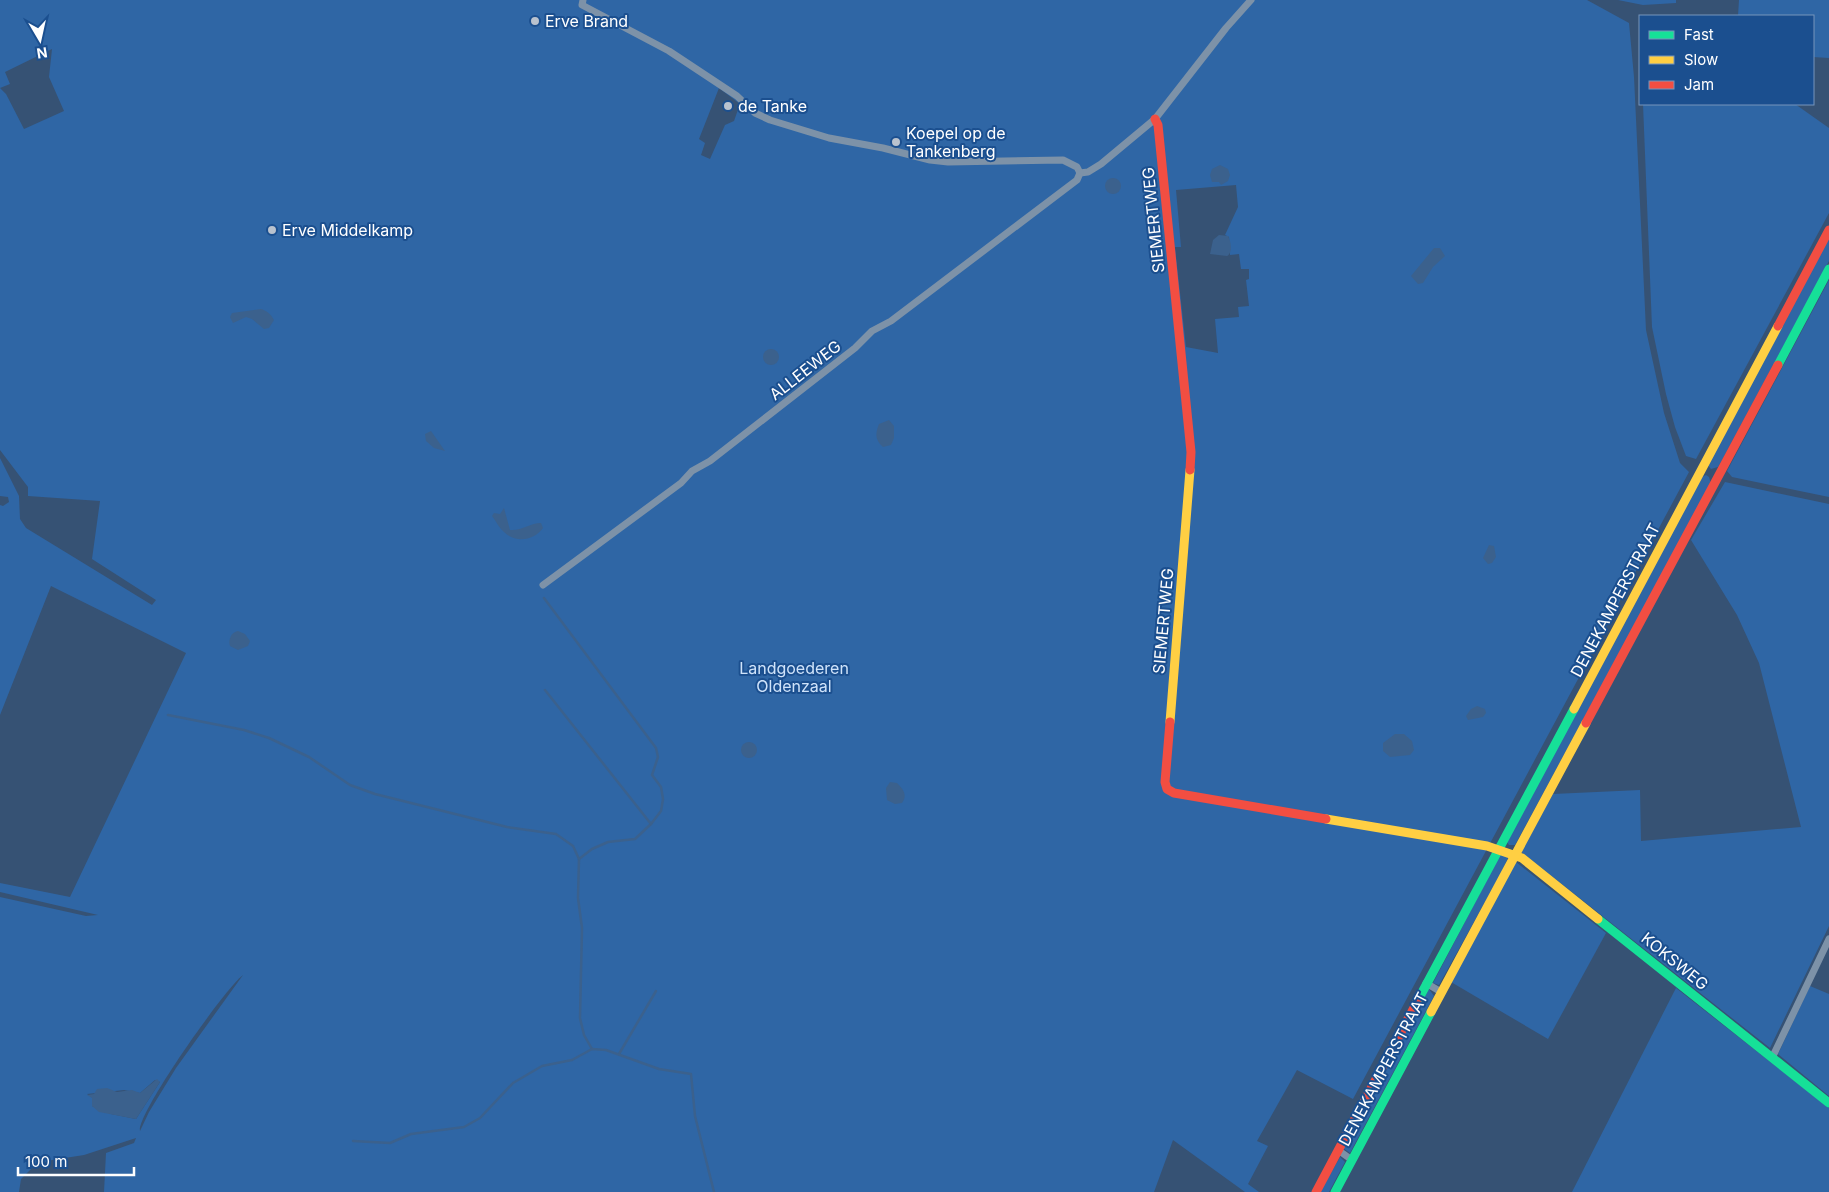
<svg xmlns="http://www.w3.org/2000/svg" width="1829" height="1192" font-family="Inter,sans-serif">
	<style>
		.green { fill: #2f66a5; fill-rule: evenodd }
		.water { fill: #3b618d }
		.lines { fill: none; stroke-linecap: round; stroke-linejoin: round }
		.stream { stroke: #3b618d; stroke-width: 2.5 }
		.street { stroke: #7d92a8; stroke-width: 7 }
		.fast { stroke: #16e098; stroke-width: 9 }
		.slow { stroke: #ffcf43; stroke-width: 9 }
		.jam { stroke: #f24e42; stroke-width: 9 }
		.poi-dot { fill: #b9c2ce; stroke: #1b4f8f; stroke-width: 2 }
		.labels { text-anchor: middle; stroke-width: 4; stroke-linejoin: round; paint-order: stroke }
		.poi-label { font-size: 16px; fill: #fff; stroke: #1b4f8f; text-anchor: start }
		.street-label { font-size: 16px; fill: #fff; stroke: #1b4f8f }
		.park-label { font-size: 16px; fill: #cfe3fa; stroke: #1b4f8f }
	</style>
	<rect width="100%" height="100%" fill="#365274"/>
	<g class="green">
		<path d="M0,0H1587L1629,23L1634,77L1646,330L1664,413L1680,463L1689,472L1353,1099L1297,1070L1257,1141L1268,1146L1248,1184L1259,1192H1245L1173,1140L1154,1192H104L106,1153L134,1143L136,1138L84,1155L52,1160L34,1166L21,1179L19,1192H0V897L86,916L98,915L0,892V883L70,897L186,653L51,586L0,715V505L3,506L9,502L8,497L0,496V458L19,496L20,519L26,528L152,605L156,600L92,559L100,501L28,496V487L0,450ZM52,49L49,77L64,111L24,129L6,94L0,88L10,84L5,72ZM719,88L740,104L734,121L725,125L710,159L701,155L705,143L699,139ZM1236,185L1238,207L1225,235L1229,237L1230,255L1239,254L1241,269H1249V279L1246,280L1249,306L1238,307L1239,317L1215,319L1218,353L1186,347L1175,247H1181L1176,190ZM243,975L176,1068L149,1112L140,1131C137,1113 226,987 243,975ZM155,1080L160,1082L136,1119L111,1114L92,1106L93,1098L87,1094L124,1090L140,1093Z"/>
		<path d="M1618,0H1676V3L1643,5Z"/>
		<path d="M1739,0H1829V58L1813,57V16H1738Z"/>
		<path d="M1643,104H1795L1829,128V213L1696,459L1686,456L1675,427L1666,394L1652,327Z"/>
		<path d="M1829,235V261L1721,462L1718,467L1711,469L1707,464Z"/>
		<path d="M1829,280V497L1732,477L1727,471Z"/>
		<path d="M1706,475L1709,477L1711,484L1515,845H1509L1507,842L1702,477Z"/>
		<path d="M1725,482L1829,504V926L1770,1048L1521,852L1553,794L1640,790L1641,841L1801,827L1759,663L1737,615L1691,540Z"/>
		<path d="M1500,855H1506L1508,858L1501,873L1439,985L1433,983Z"/>
		<path d="M1516,862L1606,933L1548,1039L1451,982Z"/>
		<path d="M1810,986L1829,994V1096L1778,1054Z"/>
		<path d="M1676,988L1829,1108V1192H1572Z"/>
		<path d="M1429,989L1434,996L1350,1153L1343,1148Z"/>
		<path d="M1340,1157L1345,1162L1329,1192H1320Z"/>
	</g>
	<g class="water">
		<path d="M1220,165L1228,169L1230,175L1228,181L1221,185L1219,182H1212L1210,175L1212,169Z"/>
		<circle cx="1113" cy="186" r="8"/>
		<path d="M1219,235L1228,236C1231,241 1233,253 1227,256L1210,254L1213,240Z"/>
		<path d="M1434,248H1440L1445,256L1433,267L1423,283L1418,284L1411,276Z"/>
		<path d="M261,309C267,311 271,314 274,320L269,328L264,329L252,319L246,317L233,323L230,317L232,313Z"/>
		<circle cx="771" cy="357" r="8"/>
		<path d="M889,420L894,426V438L891,445L883,447C875,440 875,434 879,424Z"/>
		<path d="M431,431L445,451L434,448L426,441L425,434Z"/>
		<path d="M504,508L510,530C522,531 530,523 541,523L543,528C534,541 515,543 504,532C499,528 496,521 492,516L494,513L500,514Z"/>
		<path d="M1489,545L1494,546L1496,557L1492,563L1488,564L1483,558Z"/>
		<path d="M238,631L245,634L250,641L248,646L238,650L230,646C228,640 231,632 238,631Z"/>
		<path d="M1477,706L1485,709L1486,713L1483,717L1468,720L1466,716L1471,709Z"/>
		<path d="M1395,734H1404L1412,741L1414,750L1410,755L1390,757L1383,751V743Z"/>
		<circle cx="749" cy="750" r="8"/>
		<path d="M890,782L897,783C903,789 908,795 902,803L895,804L887,800L886,788Z"/>
		<path d="M157,1079L160,1082L136,1119L99,1112L92,1106V1098L87,1095L94,1094L97,1089L107,1088L117,1092L132,1090L140,1093Z"/>
	</g>
	<g class="lines">
		<g class="stream">
			<path d="M544,598L656,748L658,757L652,775L661,787L663,799L661,811L651,824L635,839L608,842L592,849L579,859L578,898L582,928L580,1018L584,1035L592,1049"/>
			<path d="M545,690L651,824"/>
			<path d="M168,715L244,730L269,738L309,757L350,785L375,794L507,827L556,834L573,846L579,859"/>
			<path d="M619,1054L656,991"/>
			<path d="M353,1141L390,1143L411,1134L464,1127L480,1118L513,1083L542,1066L572,1060L592,1049L606,1050L659,1069L691,1074L695,1116L714,1192"/>
		</g>
		<g class="street">
			<path d="M583,0L582,5L669,51L737,96L755,113L770,120L829,138L883,148L930,160L948,162L1063,160L1077,167L1080,173"/>
			<path d="M1080,173L1088,172L1101,164L1155,119L1226,28L1251,0"/>
			<path d="M543,585L681,483L692,471L710,461L855,348L872,331L891,321L1077,180L1080,173"/>
			<path d="M1426,983L1441,992"/>
			<path d="M1772,1058L1829,939"/>
			<path d="M1338,1150L1352,1160"/>
		</g>
		<g class="fast">
			<path d="M1778,365L1829,269"/>
			<path d="M1598,919L1829,1103"/>
			<path d="M1417,1002L1574,709"/>
			<path d="M1335,1192L1431,1012"/>
		</g>
		<g class="slow">
			<path d="M1574,709L1778,326"/>
			<path d="M1170,722L1190,470"/>
			<path d="M1326,819L1487,846L1522,858L1598,919"/>
			<path d="M1431,1012L1586,723"/>
		</g>
		<g class="jam">
			<path d="M1155,119L1158,125L1191,452L1190,470"/>
			<path d="M1778,326L1829,230"/>
			<path d="M1170,722L1165,782L1167,789L1174,793L1326,819"/>
			<path d="M1586,723L1778,365"/>
			<path d="M1316,1192L1417,1002"/>
		</g>
	</g>
	<g class="poi-dot">
		<circle cx="535" cy="21" r="5"/>
		<circle cx="728" cy="106" r="5"/>
		<circle cx="896" cy="142" r="5"/>
		<circle cx="272" cy="230" r="5"/>
	</g>
	<g class="labels">
		<g class="poi-label">
			<text x="545" y="27">Erve Brand</text>
			<text x="738" y="112">de Tanke</text>
			<text x="906" y="139">Koepel op de<tspan x="906" dy="18">Tankenberg</tspan></text>
			<text x="282" y="236">Erve Middelkamp</text>
		</g>
		<g class="street-label">
			<text transform="translate(1153 220) rotate(-96)" y="6">SIEMERTWEG</text>
			<text transform="translate(805 370) rotate(-38)" y="6">ALLEEWEG</text>
			<text transform="translate(1615 600) rotate(-62)" y="6">DENEKAMPERSTRAAT</text>
			<text transform="translate(1163 621) rotate(-85)" y="6">SIEMERTWEG</text>
			<text transform="translate(1675 961) rotate(39)" y="6">KOKSWEG</text>
			<text transform="translate(1383 1069) rotate(-62)" y="6">DENEKAMPERSTRAAT</text>
		</g>
		<g class="park-label">
			<text x="794" y="674">Landgoederen<tspan x="794" dy="18">Oldenzaal</tspan></text>
		</g>
	</g>
	<rect x="1639" y="15" width="175" height="90" fill="#1b4f8f" stroke="#7695bc"/>
	<rect x="1649" y="31" width="25" height="8" fill="#16e098" stroke="#7695bc"/>
	<text x="1684" y="40" font-size="15" fill="#ffffff">Fast</text>
	<rect x="1649" y="56" width="25" height="8" fill="#ffcf43" stroke="#7695bc"/>
	<text x="1684" y="65" font-size="15" fill="#ffffff">Slow</text>
	<rect x="1649" y="81" width="25" height="8" fill="#f24e42" stroke="#7695bc"/>
	<text x="1684" y="90" font-size="15" fill="#ffffff">Jam</text>
	<g transform="translate(40 40) rotate(171)" stroke="#1b4f8f" stroke-width="4" paint-order="stroke">
	<path d="M0-4L9 19L0 12L-9 19Z" fill="#ffffff"/>
	<text y="-8" font-size="14" font-weight="bold" text-anchor="middle" fill="#ffffff">N</text>
	</g>
	<path d="M18 1167v8h116v-8" fill="none" stroke="#ffffff" stroke-width="2.5"/>
	<text x="25" y="1167" font-size="15" fill="#ffffff" stroke="#1b4f8f" stroke-width="4" paint-order="stroke">100 m</text>
</svg>
